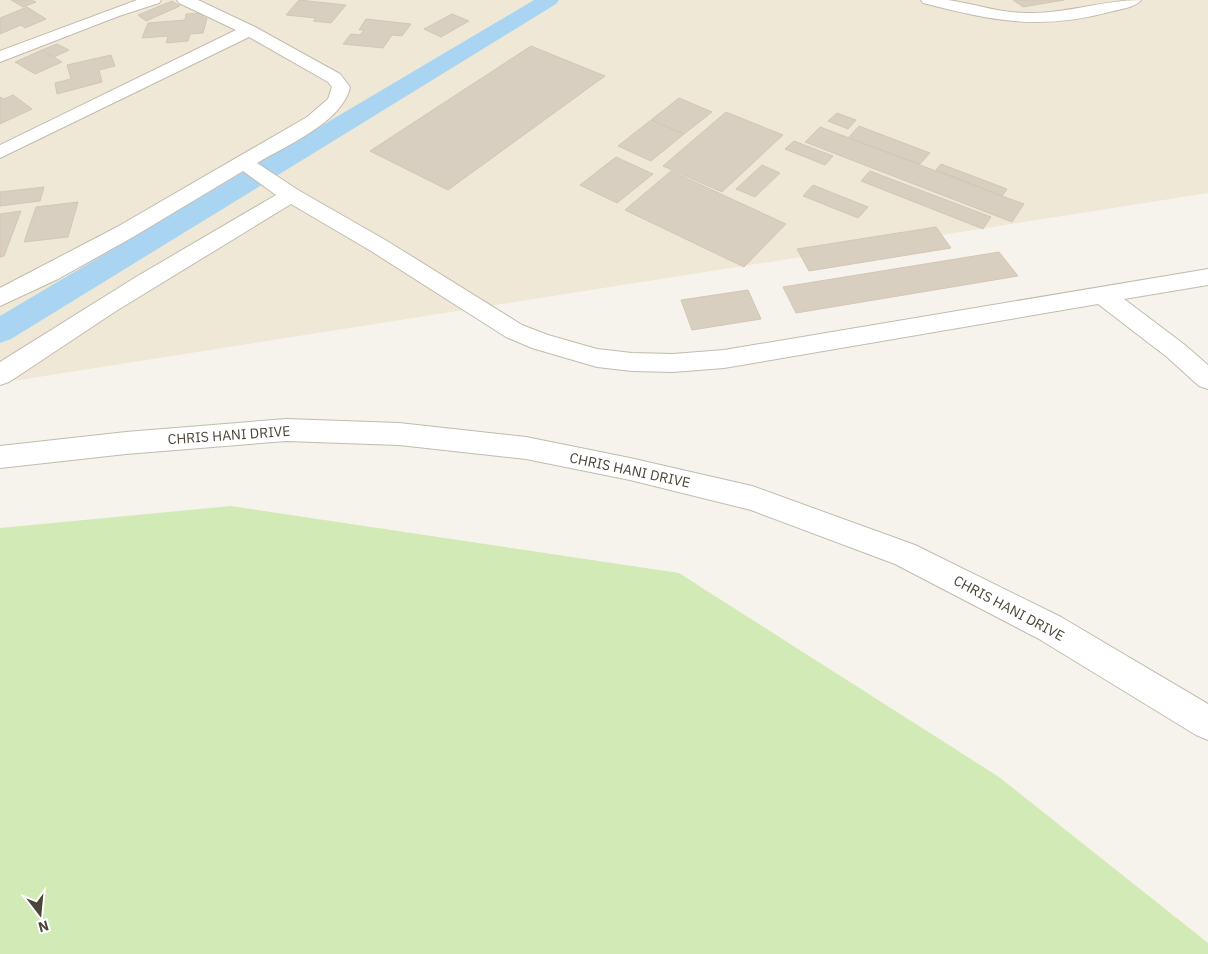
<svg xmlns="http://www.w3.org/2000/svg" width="1208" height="954" font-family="'IBM Plex Sans',sans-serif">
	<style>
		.education { fill: #efe8d6 }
		.green { fill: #d2eab5 }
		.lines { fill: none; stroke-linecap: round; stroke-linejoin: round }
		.canal { fill: #a9d4f2; fill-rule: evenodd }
		.building { fill: #d8cfc1; stroke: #d3c7b4 }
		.minor-casing { stroke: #c2bbae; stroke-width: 2 }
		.minor { fill: #fff; fill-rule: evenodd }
		.labels { text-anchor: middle; stroke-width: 4; stroke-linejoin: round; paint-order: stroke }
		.street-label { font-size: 14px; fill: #4b4439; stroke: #fff }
	</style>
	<rect width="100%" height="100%" fill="#f6f3ec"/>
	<path class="education" d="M0,0H1208V193L0,383Z"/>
	<path class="green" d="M231,506L679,573L999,777L1208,943V954H0V528Z"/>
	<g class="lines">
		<path class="canal" d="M534,0H559L556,4L11,339L0,343V316Z"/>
	</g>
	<g class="building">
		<path d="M11,0H32L36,2L23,7Z"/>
		<path d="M299,0L346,5L331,23L313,21L316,18L286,15Z"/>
		<path d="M1013,0H1064L1023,7Z"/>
		<path d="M172,1L180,6L146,21L138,15Z"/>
		<path d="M27,7L46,19L25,28L21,25L0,34V18Z"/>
		<path d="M204,13L203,18H207L203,33L190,34L188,41L166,43L168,36L142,38L148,23L185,20L186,14Z"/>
		<path d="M452,14L469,21L441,37L424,29Z"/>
		<path d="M366,19L411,24L402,36L392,35L383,48L343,44L351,34L360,35L364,30H359Z"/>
		<path d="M57,44L69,50L54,57L42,50Z"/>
		<path d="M531,46L605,76L448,190L370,151Z"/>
		<path d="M42,50L62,62L35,74L15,62Z"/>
		<path d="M111,55L115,66L99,70L102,82L57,94L55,83L71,79L67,65Z"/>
		<path d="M13,95L32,109L0,124V97L4,99Z"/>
		<path d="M679,98L712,112L684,134L651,120Z"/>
		<path d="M726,112L783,135L722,192L663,166Z"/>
		<path d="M837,113L856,120L848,129L828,121Z"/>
		<path d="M651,120L684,134L651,161L618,146Z"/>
		<path d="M859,126L930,153L920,164L848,138Z"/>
		<path d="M820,127L1002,196L1024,204L1012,222L805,142Z"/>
		<path d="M794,141L833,156L825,165L785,149Z"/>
		<path d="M616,157L653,174L617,203L580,185Z"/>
		<path d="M941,164L1007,189L1002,196L936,170Z"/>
		<path d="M762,165L780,173L755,197L736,189Z"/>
		<path d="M671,171L786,224L744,267L625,210Z"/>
		<path d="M870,171L991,217L983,229L861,181Z"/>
		<path d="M813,185L868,207L858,218L803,196Z"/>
		<path d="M44,187L40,201L0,206V192Z"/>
		<path d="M78,202L68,237L24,242L36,207Z"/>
		<path d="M21,211L4,256L0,257V214Z"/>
		<path d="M936,227L951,248L809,271L797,249Z"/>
		<path d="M999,252L1018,276L796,313L783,287Z"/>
		<path d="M748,290L761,319L692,330L681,300Z"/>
	</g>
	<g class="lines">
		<defs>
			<g id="minor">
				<path d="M137,0H161L159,3L119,16L0,62V51Z"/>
				<path d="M177,0H198L255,27L340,74L350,87C343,122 285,146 257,163L298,190L387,241L522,325L548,335L597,349L632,353L673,354L724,350L1208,269V285L1124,299L1185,345L1208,365V389L1199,386L1167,357L1098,304L724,368L673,372L632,371L597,367L532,348L506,337L371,251L291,204L116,311L9,382L0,385V362L136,277L276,195L243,171L133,237L58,279L0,306V288L117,227L307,117L328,99L332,87L328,82L249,37L0,158V145L236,30L179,3Z"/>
				<path d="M921,0C930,0 939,0 948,0C976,4 1002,14 1031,13C1069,13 1104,0 1141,0C1136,7 1121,9 1113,11C1040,31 994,21 923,3Z"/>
				<path d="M286,419L399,423L526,437L630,458L752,486L915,545L1061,617L1208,704V740L1196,735L1039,639L895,564L751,510L630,480L526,459L399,445L286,441L126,454L0,468V446L126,432Z"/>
			</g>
		</defs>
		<use href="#minor" class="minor-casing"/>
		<use href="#minor" class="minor"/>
	</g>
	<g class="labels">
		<g class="street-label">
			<text transform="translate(229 435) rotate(-4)" y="5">CHRIS HANI DRIVE</text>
			<text transform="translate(630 470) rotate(12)" y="5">CHRIS HANI DRIVE</text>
			<text transform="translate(1009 608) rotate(28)" y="5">CHRIS HANI DRIVE</text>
		</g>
	</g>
	<g transform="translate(40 914) rotate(164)" stroke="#ffffff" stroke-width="4" paint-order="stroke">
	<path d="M0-4L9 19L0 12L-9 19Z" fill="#4b4439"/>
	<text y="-8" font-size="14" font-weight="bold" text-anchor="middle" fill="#4b4439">N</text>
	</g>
</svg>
